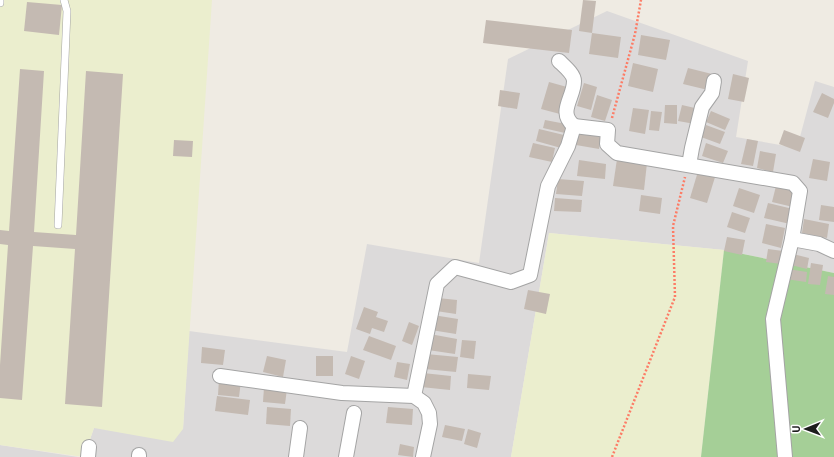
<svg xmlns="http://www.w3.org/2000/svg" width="834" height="457" font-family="Barlow,sans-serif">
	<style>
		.residential { fill: #dcdada }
		.farmland { fill: #ebeece }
		.forest { fill: #a5cf97 }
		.building { fill: #c4bab2 }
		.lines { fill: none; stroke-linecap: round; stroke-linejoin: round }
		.lane-casing { stroke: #a4a4a4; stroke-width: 8 }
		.street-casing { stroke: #a4a4a4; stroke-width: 16 }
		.path { stroke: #fd7c66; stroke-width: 2.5; stroke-dasharray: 2 2; stroke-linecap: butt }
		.lane { stroke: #fff; stroke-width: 7 }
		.street { stroke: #fff; stroke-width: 14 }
	</style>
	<rect width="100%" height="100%" fill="#efebe3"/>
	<g class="residential">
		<path d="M607,11L748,61L736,137L797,148L815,81L834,87V273L724,250L549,233L511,457H84L94,428L183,429L189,331L347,352L367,244L479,263L508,59Z"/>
		<path d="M0,445L78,457H0Z"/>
	</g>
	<g class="farmland">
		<path d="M0,0H212L183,429L173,442L94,428L84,457L0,445Z"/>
		<path d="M549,233L724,250L701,457H511Z"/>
	</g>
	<path class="forest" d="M724,250L834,273V457H701Z"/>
	<g class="building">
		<path d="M583,0L596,1L592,33L579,31Z"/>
		<path d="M27,2L62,5L59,35L24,31Z"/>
		<path d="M486,20L572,30L569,53L483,43Z"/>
		<path d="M592,33L621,37L618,58L589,54Z"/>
		<path d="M641,35L670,40L666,60L638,55Z"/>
		<path d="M633,63L658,69L653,92L628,86Z"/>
		<path d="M688,68L712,74L708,90L683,84Z"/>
		<path d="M20,69L44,71L34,232L76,235L86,71L123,74L102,407L65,404L75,249L33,246L22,400L0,398V365L8,245L0,244V230L9,231Z"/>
		<path d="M733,74L749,78L744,102L728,99Z"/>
		<path d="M549,82L567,87L560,114L541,109Z"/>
		<path d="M584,83L597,87L591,110L577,106Z"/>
		<path d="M500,90L520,93L517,109L498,106Z"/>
		<path d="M822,93L834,99V103L828,118L813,112Z"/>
		<path d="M597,95L612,100L605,121L591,117Z"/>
		<path d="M665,105H677V124L664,123Z"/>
		<path d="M682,105L699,109L695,124L678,121Z"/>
		<path d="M633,108L649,110L645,134L629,131Z"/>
		<path d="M651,111L662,112L659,131L649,130Z"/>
		<path d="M711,111L730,119L725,130L706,122Z"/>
		<path d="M545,120L566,124L565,133L543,128Z"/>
		<path d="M706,125L725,132L720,144L701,137Z"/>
		<path d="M539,129L564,135L561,148L536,141Z"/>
		<path d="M784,130L805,138L800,152L779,144Z"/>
		<path d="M579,132L601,136L599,149L576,145Z"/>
		<path d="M747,139L758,141L753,166L741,164Z"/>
		<path d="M174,140L193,141L192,157L173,156Z"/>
		<path d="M533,143L555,148L552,162L529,157Z"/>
		<path d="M706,143L728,151L723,163L702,156Z"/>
		<path d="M760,151L776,154L773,172L757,168Z"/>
		<path d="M617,159L647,163L644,190L613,186Z"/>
		<path d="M813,159L830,162L827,181L809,178Z"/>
		<path d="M579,160L606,164L605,179L577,176Z"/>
		<path d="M699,168L716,174L707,203L690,198Z"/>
		<path d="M558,179L584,181L582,196L556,194Z"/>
		<path d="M776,186L797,191L793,207L772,202Z"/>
		<path d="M739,188L760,195L754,213L733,206Z"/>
		<path d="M641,195L662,198L660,214L639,211Z"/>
		<path d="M555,198L582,200L581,212L554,211Z"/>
		<path d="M768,203L793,209L790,224L764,218Z"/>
		<path d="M821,205L834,207V222L819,220Z"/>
		<path d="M732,212L750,218L745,233L727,227Z"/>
		<path d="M804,219L829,224L827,238L802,233Z"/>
		<path d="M766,224L785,228L781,248L762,243Z"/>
		<path d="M727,237L745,240L742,255L724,251Z"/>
		<path d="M768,249L783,251L781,264L766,262Z"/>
		<path d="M789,253L809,258L807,269L787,264Z"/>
		<path d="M811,263L823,265L820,285L808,284Z"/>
		<path d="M788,269L807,272L806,282L786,279Z"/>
		<path d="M828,276L834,277V295L825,294Z"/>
		<path d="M528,290L550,294L546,314L524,309Z"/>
		<path d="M438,298L457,300L456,314L436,311Z"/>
		<path d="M364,307L378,312L376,317L388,321L384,332L372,328L370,334L356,329Z"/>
		<path d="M433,315L458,319L456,334L431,330Z"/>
		<path d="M409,322L419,326L412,345L402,341Z"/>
		<path d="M430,334L457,339L455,354L428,350Z"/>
		<path d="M369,336L396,346L391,360L363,350Z"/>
		<path d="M462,340L476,341L474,359L460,357Z"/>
		<path d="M202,347L225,350L223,365L201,363Z"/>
		<path d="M426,354L458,357L456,372L425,369Z"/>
		<path d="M267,356L286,360L283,377L263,372Z"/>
		<rect x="316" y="356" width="17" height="20"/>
		<path d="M351,356L365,361L359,379L345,374Z"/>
		<path d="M397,362L410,364L407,380L394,377Z"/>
		<path d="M423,373L451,376L450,390L421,387Z"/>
		<path d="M468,374L491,376L489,390L467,388Z"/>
		<path d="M219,379L241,381L239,397L218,395Z"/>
		<path d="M264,387L287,389L285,404L263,402Z"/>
		<path d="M217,396L250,400L248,415L215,411Z"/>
		<path d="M267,407L291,409L290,426L266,424Z"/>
		<path d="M388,407L413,409L412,425L386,423Z"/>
		<path d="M445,425L465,429L462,441L442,437Z"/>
		<path d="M468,429L481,433L477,448L464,444Z"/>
		<path d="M400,444L414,447L413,457L398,455Z"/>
	</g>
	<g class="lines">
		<defs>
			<g id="lane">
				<path d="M0,3V0"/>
				<path d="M58,225L67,11L64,0"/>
			</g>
			<g id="street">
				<path d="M574,126L608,130L607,144L617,153L793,183L800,191L792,239L773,319L785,457"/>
				<path d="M689,165L692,148L702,107L712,93L714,81"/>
				<path d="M792,239L819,244L834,251"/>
				<path d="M220,376L342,393L414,396L424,403L429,413L430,424L423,457"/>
				<path d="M414,396L437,284L455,267L511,282L530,275L548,186L568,146L574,126C557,112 574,98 574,81C574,74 564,66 559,61"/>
				<path d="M88,457L89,447"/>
				<path d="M139,457V455"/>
				<path d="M296,457L300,428"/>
				<path d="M346,457L354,413"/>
			</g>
		</defs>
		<use href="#lane" class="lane-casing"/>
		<use href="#street" class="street-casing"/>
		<g class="path">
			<path d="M612,118L635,34L641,0"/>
			<path d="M612,457L675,297L673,226L685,177"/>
		</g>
		<use href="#lane" class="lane"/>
		<use href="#street" class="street"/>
	</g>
	<g transform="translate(806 429) rotate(269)" stroke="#ffffff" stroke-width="3" paint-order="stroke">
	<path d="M0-3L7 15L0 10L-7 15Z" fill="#1d1d1d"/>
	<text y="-6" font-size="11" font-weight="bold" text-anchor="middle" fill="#1d1d1d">U</text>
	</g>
</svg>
